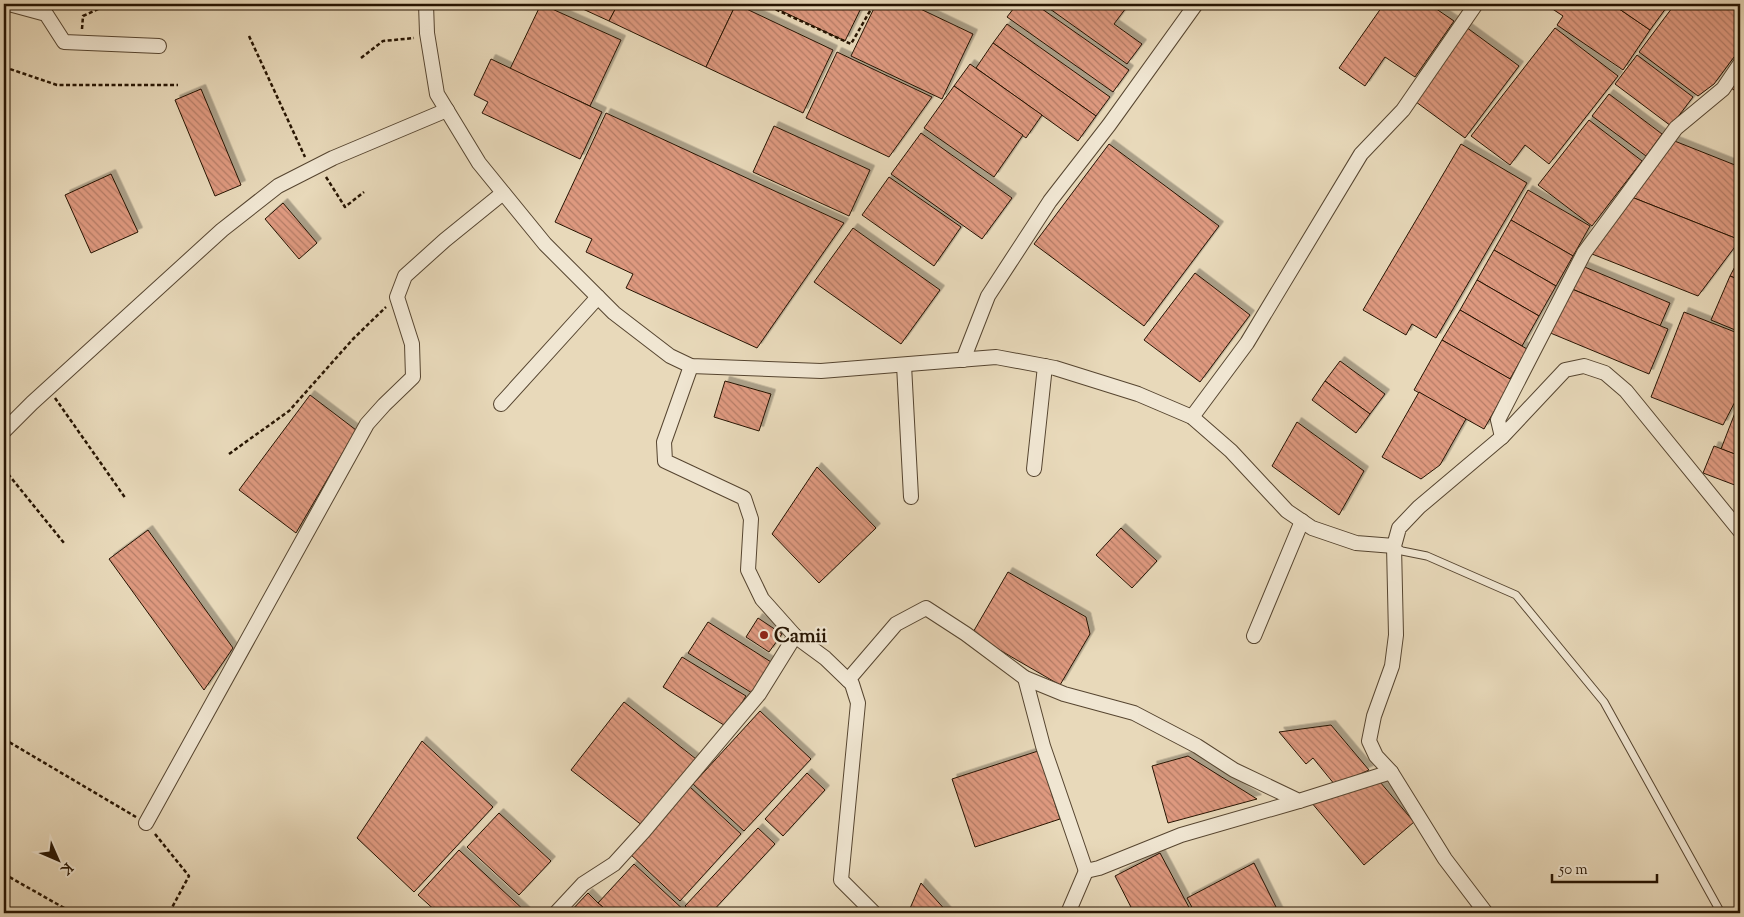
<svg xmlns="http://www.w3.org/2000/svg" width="1744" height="917" font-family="'Sorts Mill Goudy',serif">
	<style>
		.building { fill: url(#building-back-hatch); stroke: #261402; filter: url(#shadow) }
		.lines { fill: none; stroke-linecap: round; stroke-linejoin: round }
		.service-casing { stroke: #564530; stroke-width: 9 }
		.minor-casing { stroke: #564530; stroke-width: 16 }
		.path { stroke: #261402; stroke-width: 2.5; stroke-dasharray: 4 2.5; stroke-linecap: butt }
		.service { stroke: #f0e6d2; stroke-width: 7 }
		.minor { stroke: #f0e6d2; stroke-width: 14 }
		.poi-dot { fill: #8f2418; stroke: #f0e6d2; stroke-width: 2 }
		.labels { text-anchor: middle; stroke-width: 4.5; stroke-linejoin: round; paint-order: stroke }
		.poi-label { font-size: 20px; font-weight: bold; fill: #261402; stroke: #f0e6d2; text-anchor: start }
	</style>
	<defs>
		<pattern id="building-back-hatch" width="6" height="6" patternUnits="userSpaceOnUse" patternTransform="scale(1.25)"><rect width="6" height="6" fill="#de997f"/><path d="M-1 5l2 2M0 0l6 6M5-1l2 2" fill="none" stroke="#b47c66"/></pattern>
		<filter id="shadow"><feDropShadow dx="4.5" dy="-4.5" stdDeviation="0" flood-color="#0004"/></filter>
	</defs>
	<rect width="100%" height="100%" fill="#e8d9ba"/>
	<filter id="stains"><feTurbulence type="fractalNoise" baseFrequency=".004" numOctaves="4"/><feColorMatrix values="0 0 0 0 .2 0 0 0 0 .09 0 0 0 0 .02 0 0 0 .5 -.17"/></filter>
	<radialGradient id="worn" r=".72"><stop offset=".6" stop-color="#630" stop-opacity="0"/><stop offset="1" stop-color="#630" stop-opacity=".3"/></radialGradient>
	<g class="building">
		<path d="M541,4L621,40L590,106L510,69Z"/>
		<path d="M572,4H618L609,21Z"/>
		<path d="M618,4H736L706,67L609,21Z"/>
		<path d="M736,4L833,50L803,113L706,67Z"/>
		<path d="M767,4H863L845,41Z"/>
		<path d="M876,4H910L973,34L942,99L851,56Z"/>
		<path d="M1017,4H1035L1129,70L1113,92L1007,17Z"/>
		<path d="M1043,4H1129L1114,24L1142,44L1127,64Z"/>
		<path d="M1384,4H1429L1454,21L1415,77L1385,57L1365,86L1339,68Z"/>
		<path d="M1545,4H1612L1650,30L1623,70L1557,25L1563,16Z"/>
		<path d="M1612,4H1669L1650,30Z"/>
		<path d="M1675,4H1734L1740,9V49L1714,84L1698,96L1639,52Z"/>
		<path d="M1007,24L1110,97L1096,116L993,43Z"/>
		<path d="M1466,27L1519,66L1465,138L1412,99Z"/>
		<path d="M1555,28L1618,76L1549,164L1525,145L1510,165L1471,136Z"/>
		<path d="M993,43L1096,116L1078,141L976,68Z"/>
		<path d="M837,52L932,97L889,157L806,118Z"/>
		<path d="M1637,55L1693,97L1671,126L1615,84Z"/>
		<path d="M491,59L602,112L580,159L482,113L488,102L474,95Z"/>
		<path d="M970,64L1042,115L1026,138L954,86Z"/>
		<path d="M1740,74V94L1731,88Z"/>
		<path d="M954,86L1023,135L994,177L924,128Z"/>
		<path d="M201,89L241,185L215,196L175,100Z"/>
		<path d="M1609,94L1662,134L1646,156L1592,116Z"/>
		<path d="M606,113L844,223L757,348L626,288L633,274L586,252L592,239L555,222Z"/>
		<path d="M1589,120L1642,161L1592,226L1538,185Z"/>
		<path d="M774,126L870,170L849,216L753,172Z"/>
		<path d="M921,133L1012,198L982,239L891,174Z"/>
		<path d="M1672,140L1740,167V240L1629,196Z"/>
		<path d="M1109,144L1219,226L1144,326L1034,244Z"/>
		<path d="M1461,144L1527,183L1436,338L1412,324L1406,335L1363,310Z"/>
		<path d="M111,174L138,232L91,253L65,195Z"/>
		<path d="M889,177L961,227L934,266L862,215Z"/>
		<path d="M1528,190L1590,226L1573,256L1511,220Z"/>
		<path d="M1629,196L1740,240L1698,296L1587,252Z"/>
		<path d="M283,203L317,243L299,259L265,219Z"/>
		<path d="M1511,220L1573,256L1556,286L1494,250Z"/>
		<path d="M853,228L940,290L901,344L814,282Z"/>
		<path d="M1494,250L1556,286L1539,316L1477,280Z"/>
		<path d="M1740,257V280L1730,276Z"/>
		<path d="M1580,265L1670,303L1660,326L1570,288Z"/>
		<path d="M1195,273L1250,315L1200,382L1144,340Z"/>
		<path d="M1730,276L1740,280V332L1711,320Z"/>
		<path d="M1477,280L1539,316L1522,346L1460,310Z"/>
		<path d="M1567,287L1668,329L1649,374L1548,332Z"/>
		<path d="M1460,310L1527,349L1510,379L1442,340Z"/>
		<path d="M1684,312L1740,334V392L1723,425L1651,397Z"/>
		<path d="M1442,340L1512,380L1484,429L1414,390Z"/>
		<path d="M1340,361L1385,394L1370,414L1325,381Z"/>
		<path d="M725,381L771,394L759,431L714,417Z"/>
		<path d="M1325,381L1370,414L1356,433L1312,400Z"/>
		<path d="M1419,392L1466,419L1440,465L1421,479L1382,457Z"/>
		<path d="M310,395L356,430L296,533L239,490Z"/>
		<path d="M1738,405L1740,406V456L1721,449Z"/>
		<path d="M1297,422L1364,471L1339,515L1272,466Z"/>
		<path d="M1714,446L1740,456V487L1703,473Z"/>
		<path d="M817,467L876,528L819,583L772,534Z"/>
		<path d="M1121,528L1157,561L1132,588L1096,555Z"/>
		<path d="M148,530L233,648L204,690L109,559Z"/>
		<path d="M1008,572L1086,617L1090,634L1060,685L972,634Z"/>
		<path d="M758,618L782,634L769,652L746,637Z"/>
		<path d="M708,622L771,662L752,693L688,653Z"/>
		<path d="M682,657L746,696L727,727L663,687Z"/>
		<path d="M624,702L696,759L643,826L571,770Z"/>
		<path d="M760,711L811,759L744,831L693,784Z"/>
		<path d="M1331,725L1369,770L1335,785L1313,758L1306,764L1279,732Z"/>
		<path d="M422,741L493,807L414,892L357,838Z"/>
		<path d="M1038,751L1060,819L975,847L952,779Z"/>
		<path d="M1188,756L1257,799L1168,823L1152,766Z"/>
		<path d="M807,773L825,790L783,836L765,819Z"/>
		<path d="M1380,782L1414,822L1364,865L1311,802Z"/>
		<path d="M690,787L741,834L680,901L629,853Z"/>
		<path d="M499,813L551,861L519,895L467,847Z"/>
		<path d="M758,828L775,844L711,913H694L685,906Z"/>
		<path d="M459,850L527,913H438L418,895Z"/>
		<path d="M1160,853L1192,913H1134L1115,876Z"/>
		<path d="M1254,863L1279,913H1195L1187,898Z"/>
		<path d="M634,864L687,913H610L598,903Z"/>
		<path d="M921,883L948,913H908Z"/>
		<path d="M588,893L598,903L610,913H569Z"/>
	</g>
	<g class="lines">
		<defs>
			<path id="service" d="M1394,546L1402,551L1427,556L1516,595L1604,702L1721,913"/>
			<g id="minor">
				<path d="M9,4L46,14L64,42L159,46"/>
				<path d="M426,4L427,33L437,94L479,163L545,244L614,313L670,356L691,366L821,371L996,357L1055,368L1138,394L1192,417L1231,451L1287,511L1312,528L1356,543L1394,546L1399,528L1419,507L1502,437L1565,370L1584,366L1605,373L1626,391L1740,531"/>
				<path d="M963,360L988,296L1050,201L1109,125L1196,4"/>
				<path d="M904,365L911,497"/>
				<path d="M691,366L664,442L665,461L744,498L751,519L748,570L762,599L795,636"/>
				<path d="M501,404L598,297"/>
				<path d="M1192,417L1247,343L1361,154L1403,110L1476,4"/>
				<path d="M4,431L32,403L222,230L278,186L333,158L447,110"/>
				<path d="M1502,437L1498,420L1584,253L1676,128L1723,89L1740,64"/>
				<path d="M1034,469L1045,366"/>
				<path d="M1394,546L1396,635L1392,666L1374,716L1369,741L1376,756L1391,772L1445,859L1486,913"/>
				<path d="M1254,636L1302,521"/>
				<path d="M1025,678L1043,746L1086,871L1099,868L1181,835L1299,801"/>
				<path d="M848,680L896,624L926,608L966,634L1025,678L1064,694L1134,713L1197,746L1234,770L1299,801L1391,772"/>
				<path d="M146,823L367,424L384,405L413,377L412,344L397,297L405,276L445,240L503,193"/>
				<path d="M556,913L583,884L614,864L644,831L759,694L795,636L825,658L852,684L858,703L841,880L874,913"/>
				<path d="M1068,913L1086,871"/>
			</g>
		</defs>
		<use href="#service" class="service-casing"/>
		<use href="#minor" class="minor-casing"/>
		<g class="path">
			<path d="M764,4L851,44L874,4"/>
			<path d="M82,29L83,16L109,4"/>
			<path d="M249,36L305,157"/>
			<path d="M361,58L383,41L414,38"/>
			<path d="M4,67L57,85H178"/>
			<path d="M326,177L345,207L364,192"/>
			<path d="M55,398L126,499"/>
			<path d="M229,454L289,411L353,339L386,307"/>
			<path d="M4,469L64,543"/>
			<path d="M4,739L136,817"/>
			<path d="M155,834L189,876L169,913"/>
			<path d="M4,874L73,913"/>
		</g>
		<use href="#service" class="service"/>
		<use href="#minor" class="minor"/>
	</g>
	<circle class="poi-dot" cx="764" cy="635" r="5"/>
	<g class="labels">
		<g class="poi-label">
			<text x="774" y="642">Camii</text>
		</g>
	</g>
	<rect width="1744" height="917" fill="none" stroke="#e8d9ba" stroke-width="20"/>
	<rect x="5" y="5" width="1734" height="907" fill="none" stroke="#261402" stroke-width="2.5"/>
	<rect x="10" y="10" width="1724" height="897" fill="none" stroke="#261402"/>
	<g transform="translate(58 860) rotate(135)" stroke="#f0e6d2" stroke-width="4" paint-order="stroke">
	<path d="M0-4L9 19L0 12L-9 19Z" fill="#261402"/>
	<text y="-8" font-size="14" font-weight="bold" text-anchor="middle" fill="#261402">K</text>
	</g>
	<path d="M1552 874v8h105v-8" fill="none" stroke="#261402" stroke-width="2.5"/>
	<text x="1559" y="874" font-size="15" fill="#261402" stroke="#f0e6d2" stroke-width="4" paint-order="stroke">50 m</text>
	<rect width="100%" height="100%" filter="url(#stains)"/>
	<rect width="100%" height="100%" fill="url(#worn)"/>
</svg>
